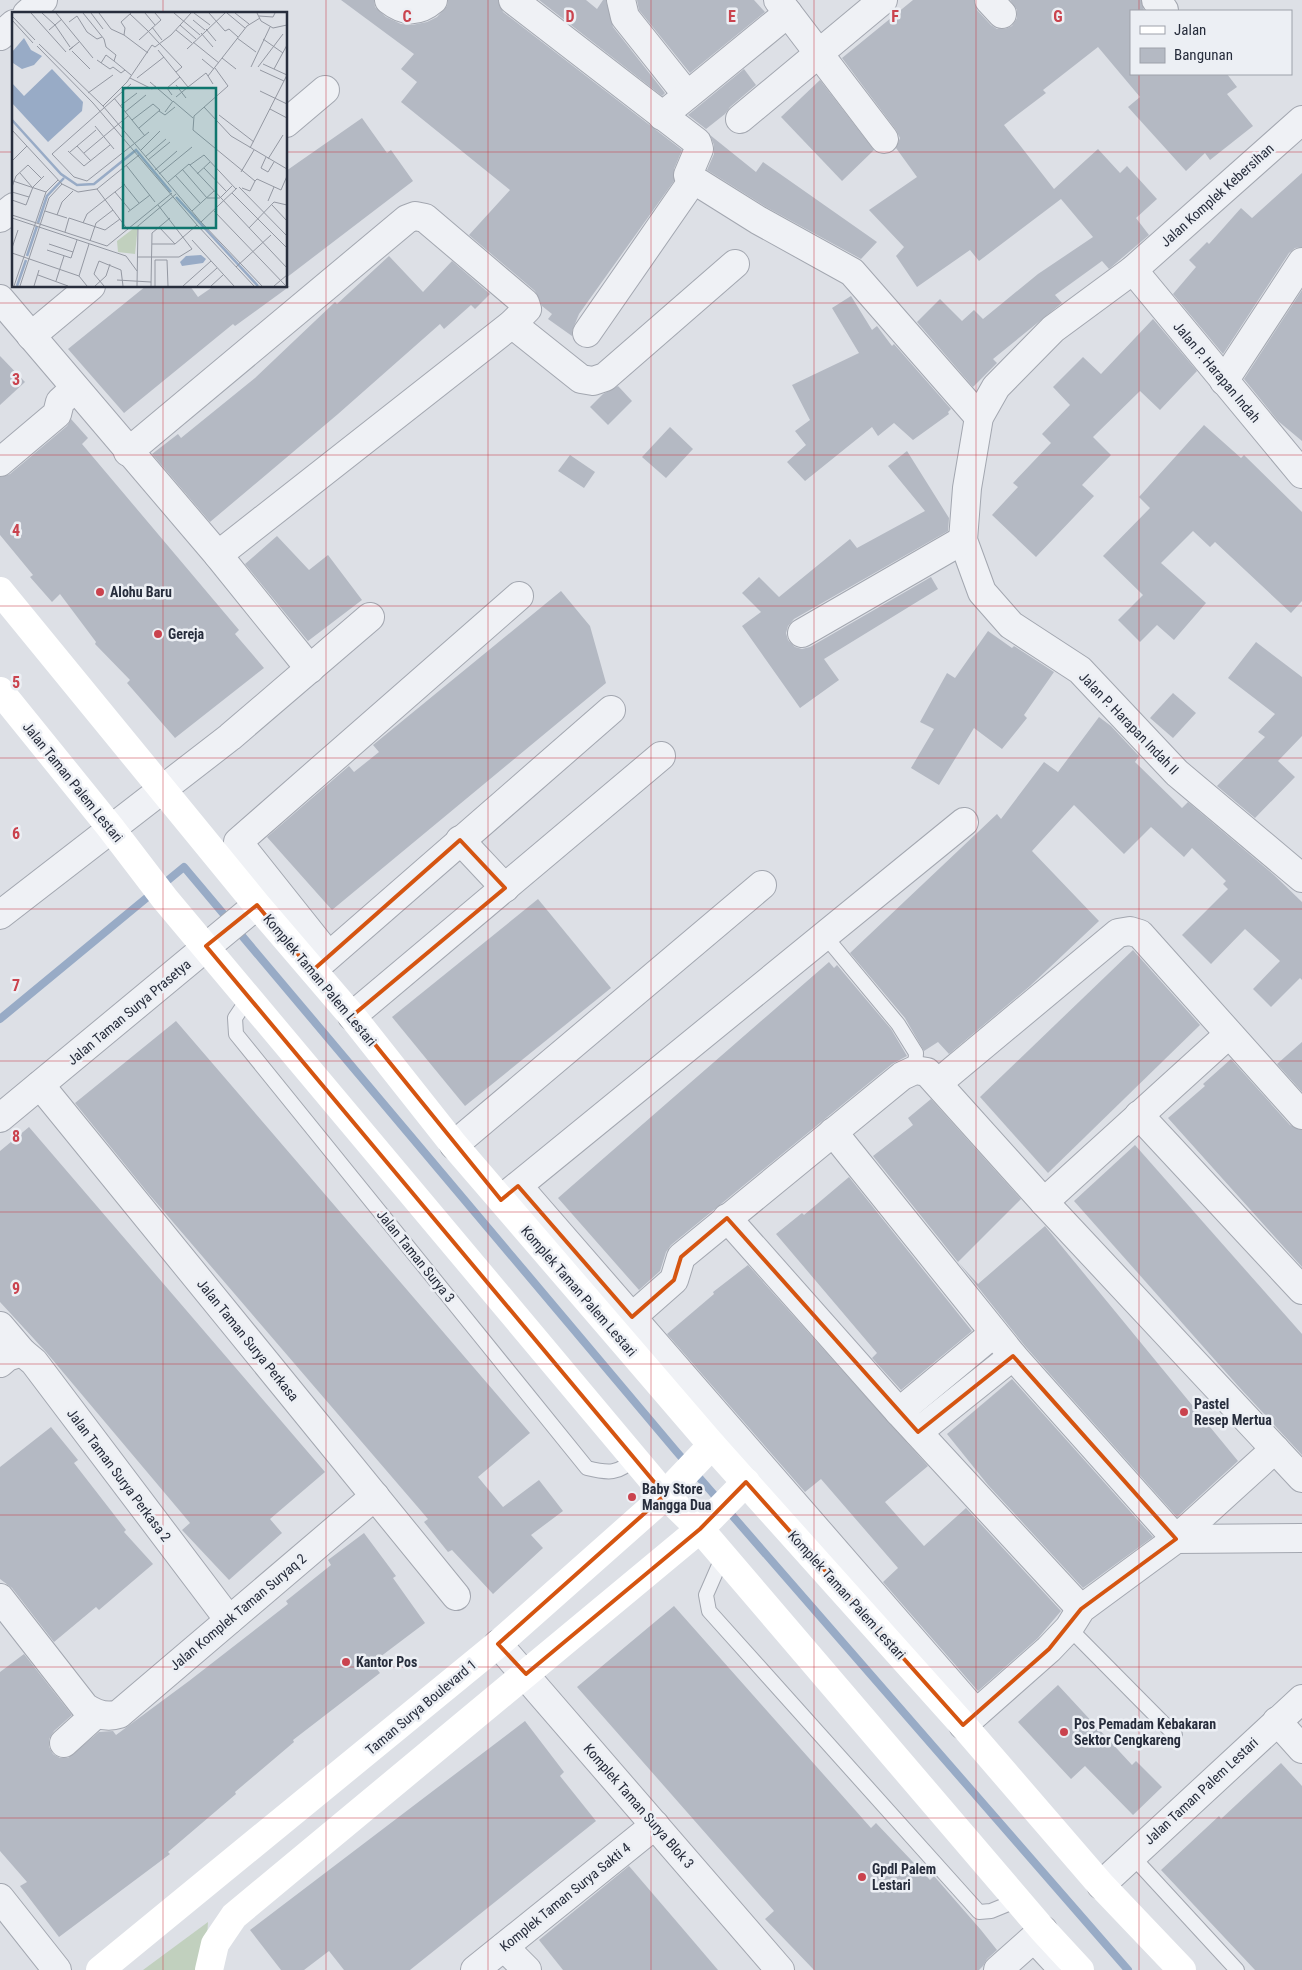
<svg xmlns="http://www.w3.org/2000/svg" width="1302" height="1970" font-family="'Roboto Condensed',sans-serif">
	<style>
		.green { fill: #c1d0be }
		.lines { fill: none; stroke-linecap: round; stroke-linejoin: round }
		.stream { stroke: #98abc6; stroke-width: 8 }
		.building { fill: #b4b9c3 }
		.lane-casing { stroke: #a3a7b0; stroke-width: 16 }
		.street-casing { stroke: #a3a7b0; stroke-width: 30 }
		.lane { stroke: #eff1f5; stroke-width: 14 }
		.street { stroke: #eff1f5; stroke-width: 28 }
		.secondary { stroke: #fff; stroke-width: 28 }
		.marked { fill: none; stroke: #d55511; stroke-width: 4; stroke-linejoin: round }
		.grid { fill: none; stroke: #ca434e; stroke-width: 1; stroke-opacity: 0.55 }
		.poi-dot { fill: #ca434e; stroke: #eceff4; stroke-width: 2 }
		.labels { text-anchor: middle; stroke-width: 5; stroke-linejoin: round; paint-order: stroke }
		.street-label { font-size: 14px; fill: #272d3c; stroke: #eceff4 }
		.poi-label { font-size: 14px; font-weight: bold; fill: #272d3c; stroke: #eceff4; text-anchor: start }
		.inset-river { fill: none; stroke: #98abc6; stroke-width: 2.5 }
		.inset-road { fill: none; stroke: #9498a2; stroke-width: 1 }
		.view { fill: #0f766e; fill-opacity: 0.15; stroke: #0f766e; stroke-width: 2.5 }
		.inset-edge { fill: none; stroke: #272d3c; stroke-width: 2.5 }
		.grid-label { font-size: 16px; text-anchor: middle; font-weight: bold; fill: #ca434e; stroke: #eceff4; stroke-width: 5; stroke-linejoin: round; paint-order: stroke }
	</style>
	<rect width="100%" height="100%" fill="#dde0e6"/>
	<path class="green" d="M208,1922L205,1970H143Z"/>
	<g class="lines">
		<path class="stream" d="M0,1019L184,867L676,1451L1128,1970"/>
	</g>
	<g class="building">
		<path d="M341,0H374L375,7L386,17L401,24L412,25L427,22L437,17L447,6L448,0H498L503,12L682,150L674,169V181L579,314L572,331V336L548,319L552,314L542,306L535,291L469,235L510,190L401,102L417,82L401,69L414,54Z"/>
		<path d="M539,0H586L597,9L603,0H606L613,27L665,93L662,96Z"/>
		<path d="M637,0H754L765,12L690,73L639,10Z"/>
		<path d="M913,0H974L977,10L991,25L997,29H1005L1012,26L1017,18V10L1010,0H1141L1144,10L1131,11V74H1227L1237,87L1227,94L1253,126L1210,160L1205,153L1186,171L1128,107L1140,97L1098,47L1043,90L1046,93L1004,125L1054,189L1098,149L1120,173L1127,166L1157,199L1136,218L1149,235L1109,269L1102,261L1055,295L1062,303L993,359L997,363L973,387L917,322L940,299L962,321L974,310L983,319L1038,274L1093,237L1061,199L979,261L970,250L917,287L896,256L904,247L869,210L917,177L896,148L900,138L896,130L842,58Z"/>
		<path d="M744,69L756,85L730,107L725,114L706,129L688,115Z"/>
		<path d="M820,80L874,150L842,181L781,117Z"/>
		<path d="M362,118L387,153L391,150L413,181L286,278V171Z"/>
		<path d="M710,135L756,172L763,162L877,242L861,259L766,207L707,170L714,154V145Z"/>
		<path d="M1302,173V247L1295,248L1289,253L1223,354L1173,294L1196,267L1189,260L1207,242L1209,244L1241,208L1252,218Z"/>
		<path d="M389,256L423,292L452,261L490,294L475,309L471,305L444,329L440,324L338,414L210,522L152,454L178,434L181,438L255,378L335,302L337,304Z"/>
		<path d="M146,286H190L198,297L214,286H290L235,326L233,324L124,413L68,349Z"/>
		<path d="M1302,290V441L1278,421L1244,379Z"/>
		<path d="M851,296L872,330L877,326L892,346L894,344L951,409L948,412L949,414L913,440L894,423L878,436L872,427L805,481L787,462L806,445L795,431L810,420L792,385L859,353L832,308Z"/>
		<path d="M1153,319L1197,371L1160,410L1140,391L1093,437L1111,455L1082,485L1094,496L1036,557L992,515L1018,487L1013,483L1051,443L1042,434L1070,405L1053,387L1083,357L1101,374Z"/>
		<path d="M0,356L25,382L0,405Z"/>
		<path d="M618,386L632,401L608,425L590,407L603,394Z"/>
		<path d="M71,419L88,438L82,444L239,630L235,634L264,668L175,738L127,683L130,680L95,644L96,642L60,594L52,602L30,577L33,575L0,535V477L10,474L67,426Z"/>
		<path d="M1204,425L1241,458L1244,455L1302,512V601L1291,613L1215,542L1210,547L1193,531L1161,563L1206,603L1174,640L1157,625L1140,642L1118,620L1143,595L1103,556L1150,508L1139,497Z"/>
		<path d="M670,427L693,449L666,478L642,457Z"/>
		<path d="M907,451L949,518L948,531L794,619L788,626L786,633L788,640L795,647L802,649L810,647L931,577L938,589L824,659L839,680L800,708L742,626L761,612L742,593L759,577L779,597L850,539L857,548L925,511L888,466Z"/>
		<path d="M570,455L595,472L584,488L558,471Z"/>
		<path d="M277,536L309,570L328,555L362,600L308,641L245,564Z"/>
		<path d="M561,591L590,626L606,683L332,910L267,837L349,766L354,772L379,752L373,745Z"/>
		<path d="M988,631L1012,648L1014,646L1054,672L1024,715L1027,718L1002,749L974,728L939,785L911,768L934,729L920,722L947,673L955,678Z"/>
		<path d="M1256,642L1302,677V736L1278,761L1295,777L1255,818L1217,786L1265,737L1258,732L1275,714L1228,678Z"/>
		<path d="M1173,693L1196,713L1173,738L1150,718Z"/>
		<path d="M1099,717L1111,726L1139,756L1135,762L1182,808L1188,802L1274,875L1302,902V980L1300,978L1271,1007L1253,989L1280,961L1245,929L1211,964L1182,935L1228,889L1223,884L1226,881L1192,848L1184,857L1151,827L1124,854L1074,805L1032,851L1099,921L1030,986L949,1054L938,1042L924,1051L905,1018L850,953L997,814L1001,819L1044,762L1058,772Z"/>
		<path d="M538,899L611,988L465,1106L392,1017Z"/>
		<path d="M1133,950L1200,1025L1048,1173L980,1097Z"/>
		<path d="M829,962L834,968L837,965L891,1029L907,1056L892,1064L671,1245L666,1252L660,1271L639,1290L558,1198Z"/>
		<path d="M176,1021L530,1433L478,1477L503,1507L539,1480L563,1511L531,1535L543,1548L493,1594L452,1550L448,1552L424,1522L428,1519L148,1193L75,1103Z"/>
		<path d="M1302,1042V1092L1277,1064Z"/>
		<path d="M1231,1059L1290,1125L1302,1130V1267L1168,1118L1205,1086L1203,1084Z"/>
		<path d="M931,1099L1021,1199L958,1262L873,1156L913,1125L908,1118Z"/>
		<path d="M29,1127L325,1472L270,1519L282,1533L229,1580L182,1530L190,1523L46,1352L0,1302V1151Z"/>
		<path d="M1135,1145L1302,1334V1455L1239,1387L1074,1201Z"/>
		<path d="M849,1177L972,1331L901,1390L872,1358L877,1353L776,1234L802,1213L804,1215Z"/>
		<path d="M1045,1226L1238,1461L1177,1517L1025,1346L958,1262L978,1284Z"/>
		<path d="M748,1265L928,1466L885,1502L924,1546L966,1508L1061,1611L1038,1638L978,1691L883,1582L898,1568L821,1479L805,1492L667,1334L714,1294L713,1292Z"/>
		<path d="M1012,1379L1153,1537L1083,1588L988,1485L947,1434Z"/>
		<path d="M51,1427L78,1460L74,1463L126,1530L124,1532L153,1564L99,1610L96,1607L54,1642L12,1588L0,1579V1467Z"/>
		<path d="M364,1533L396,1576L393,1578L425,1623L372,1663L380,1673L293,1740L294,1742L235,1792L236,1794L168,1852L170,1854L59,1937L20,1886L27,1882L0,1851V1672L24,1654L72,1715L54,1731L49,1739V1747L53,1754L60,1758H68L99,1732L113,1731L116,1735L189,1681L288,1604L286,1601L331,1565L328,1560Z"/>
		<path d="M674,1606L871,1828L876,1823L930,1880L934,1876L981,1930L997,1950L987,1959L983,1966L979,1970H814L765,1919L774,1911L577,1687Z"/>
		<path d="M1058,1685L1132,1765L1136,1761L1162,1787L1133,1815L1085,1766L1071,1779L1018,1722Z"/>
		<path d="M525,1721L564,1772L560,1776L596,1821L410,1970H344L329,1951L304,1970H281L250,1930Z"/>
		<path d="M1281,1763L1302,1786V1970H1255L1161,1870L1219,1816L1221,1819Z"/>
		<path d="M629,1866L683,1929L718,1970H563L539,1940Z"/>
	</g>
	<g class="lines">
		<defs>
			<g id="lane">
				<path d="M825,936L898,1024L916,1053L915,1070"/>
				<path d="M252,1001L241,1009L235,1018L236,1034L587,1468C607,1473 620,1475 634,1457"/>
				<path d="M723,1556L706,1595L709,1611L979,1912L991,1911L1018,1900"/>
				<path d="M1069,1628L1175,1735"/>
				<path d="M1132,1856L1237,1970"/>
				<path d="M1028,1942L1054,1970"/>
			</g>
			<g id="street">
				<path d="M389,0C404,12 418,13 433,0"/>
				<path d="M513,0L697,142L699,149L688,175L691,183"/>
				<path d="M621,0L625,17L687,95"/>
				<path d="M778,0L884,139"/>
				<path d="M989,0L1002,14"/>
				<path d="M1156,0L1164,10"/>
				<path d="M27,14L43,0"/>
				<path d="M0,36L14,24"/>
				<path d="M662,116L788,13"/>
				<path d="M740,119L883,0"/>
				<path d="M1302,120L1133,270L1053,329L996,387L979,417L967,488L963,540L982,592L1011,625L1080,670L1177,773L1302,878"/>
				<path d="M286,123L325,90"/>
				<path d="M0,218L14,207"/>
				<path d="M1133,270L1302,474"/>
				<path d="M0,299L218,555L310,669"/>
				<path d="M512,324L581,379L593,381L605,377L735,264"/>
				<path d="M587,333L691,183H699L758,220L852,272L979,417"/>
				<path d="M31,336L91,286"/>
				<path d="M1224,381L1302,262"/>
				<path d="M128,452L407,219L415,216L425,218L525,303L527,309L512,324L218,555"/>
				<path d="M0,462L57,414L60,402L75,388"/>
				<path d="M802,633L963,540"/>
				<path d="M460,840L505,888"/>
				<path d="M0,915L230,737L370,617"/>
				<path d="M328,955L238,842L519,596"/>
				<path d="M315,968L611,710"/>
				<path d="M352,1016L661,756"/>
				<path d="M938,1083L1118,933L1130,931L1140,934L1302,1115"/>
				<path d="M40,1085L456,1596"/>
				<path d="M1139,1115L1302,1290"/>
				<path d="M0,1118L257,905"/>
				<path d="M833,1132L1013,1356L1176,1539L1302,1538"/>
				<path d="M454,1145L762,885"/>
				<path d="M518,1186L976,1713"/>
				<path d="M504,1197L964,822"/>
				<path d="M1044,1202L1228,1035"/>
				<path d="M727,1218L899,1412L1081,1609"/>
				<path d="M632,1317L674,1280L681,1257L902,1076L915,1070L927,1072L1044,1202L1302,1478"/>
				<path d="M0,1326L22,1352L34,1362L229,1620"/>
				<path d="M0,1363L7,1357L22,1352"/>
				<path d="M899,1412L994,1333"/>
				<path d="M918,1432L1013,1356"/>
				<path d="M0,1598L85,1707C95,1714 107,1718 119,1714L375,1496"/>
				<path d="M498,1644L780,1970"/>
				<path d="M1277,1721L1302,1749"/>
				<path d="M963,1725L1049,1649L1069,1628L1081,1609L1176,1539L1275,1449"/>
				<path d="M64,1743L96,1714"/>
				<path d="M1101,1885L1302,1699"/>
				<path d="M0,1898L57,1970"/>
				<path d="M504,1947L527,1970"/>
				<path d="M475,1970L655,1825"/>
				<path d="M998,1970L1043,1930"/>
			</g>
		</defs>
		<use href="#lane" class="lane-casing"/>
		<use href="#street" class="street-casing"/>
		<use href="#lane" class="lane"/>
		<use href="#street" class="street"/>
		<g class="secondary">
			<path d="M0,591L257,905L352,1016L454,1145L712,1445L963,1725L1101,1885L1182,1970"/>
			<path d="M0,691L110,827L165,899L665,1495L700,1529L1043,1930L1080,1970"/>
			<path d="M100,1970L498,1644L657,1503L712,1445"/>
			<path d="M209,1970L215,1944L234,1916L700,1529L746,1482"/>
		</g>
	</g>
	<path class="marked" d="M460,840L505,888L352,1016L501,1200L518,1186L632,1317L674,1280L681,1257L727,1218L918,1432L1013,1356L1176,1539L1081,1609L1049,1649L963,1725L746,1482L700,1529L526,1674L498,1644L665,1495L206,946L257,905L312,971Z"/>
	<path class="grid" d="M163,0V14M326,0V1970M488,0V1970M651,0V1970M814,0V1970M976,0V1970M1139,0V11M1139,74V1970M0,152H14M286,152H1302M163,286V1970M0,303H1302M0,455H1302M0,606H1302M0,758H1302M0,909H1302M0,1061H1302M0,1212H1302M0,1364H1302M0,1515H1302M0,1667H1302M0,1818H1302"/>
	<g class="poi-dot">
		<circle cx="100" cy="592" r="5"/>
		<circle cx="158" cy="634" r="5"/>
		<circle cx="1184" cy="1412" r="5"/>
		<circle cx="632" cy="1497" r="5"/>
		<circle cx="346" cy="1662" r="5"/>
		<circle cx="1064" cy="1732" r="5"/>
		<circle cx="862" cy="1877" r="5"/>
	</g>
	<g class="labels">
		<g class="street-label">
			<text transform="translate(1217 195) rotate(-42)" y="5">Jalan Komplek Kebersihan</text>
			<text transform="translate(1217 372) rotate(50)" y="5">Jalan P. Harapan Indah</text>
			<text transform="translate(1129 723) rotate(46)" y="5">Jalan P. Harapan Indah II</text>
			<text transform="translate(73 782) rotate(51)" y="5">Jalan Taman Palem Lestari</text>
			<text transform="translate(320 980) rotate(50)" y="5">Komplek Taman Palem Lestari</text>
			<text transform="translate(129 1012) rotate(-40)" y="5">Jalan Taman Surya Prasetya</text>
			<text transform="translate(416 1256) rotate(51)" y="5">Jalan Taman Surya 3</text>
			<text transform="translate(579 1291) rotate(49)" y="5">Komplek Taman Palem Lestari</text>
			<text transform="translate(248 1340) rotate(51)" y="5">Jalan Taman Surya Perkasa</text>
			<text transform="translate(119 1475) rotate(53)" y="5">Jalan Taman Surya Perkasa 2</text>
			<text transform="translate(847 1595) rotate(48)" y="5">Komplek Taman Palem Lestari</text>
			<text transform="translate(238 1612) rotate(-40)" y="5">Jalan Komplek Taman Suryaq 2</text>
			<text transform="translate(421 1707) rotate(-40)" y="5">Taman Surya Boulevard 1</text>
			<text transform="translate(1201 1791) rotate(-43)" y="5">Jalan Taman Palem Lestari</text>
			<text transform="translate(639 1806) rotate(49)" y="5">Komplek Taman Surya Blok 3</text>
			<text transform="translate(565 1897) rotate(-39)" y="5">Komplek Taman Surya Sakti 4</text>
		</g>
		<g class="poi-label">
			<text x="110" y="597">Alohu Baru</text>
			<text x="168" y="639">Gereja</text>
			<text x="1194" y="1409">Pastel<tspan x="1194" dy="16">Resep Mertua</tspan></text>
			<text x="642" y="1494">Baby Store<tspan x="642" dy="16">Mangga Dua</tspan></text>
			<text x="356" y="1667">Kantor Pos</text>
			<text x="1074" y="1729">Pos Pemadam Kebakaran<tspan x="1074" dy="16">Sektor Cengkareng</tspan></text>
			<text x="872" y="1874">GpdI Palem<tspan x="872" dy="16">Lestari</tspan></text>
		</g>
	</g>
	<g transform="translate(12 12)">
		<rect width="275" height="275" fill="#dde0e6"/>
		<path d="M126,213L123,242L106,240L105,229Z" fill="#c1d0be"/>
		<path d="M12,26L19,38L30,44L22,53L10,57L1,51L0,40ZM40,57L71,90L70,99L36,130L0,91V71L12,84ZM189,243L194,247L191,251L170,254L168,250L174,244Z" fill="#98abc6"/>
		<path class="inset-river" d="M0,108L49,162L65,173L82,172L124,138L159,180M164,185L246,274M26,211L35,184L52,166M15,244L25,214M5,274L14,248"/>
		<path class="inset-road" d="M19,1L54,40M30,1L43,13L58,35M44,1L81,46M71,1L92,27L94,35L104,43L102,49L113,58M79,1L91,17M87,1L99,17L112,23M119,1L109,10L113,16L112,23L136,41M133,1L143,13M162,1L188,23M182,1L198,13M197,1L213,19L217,17L226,25M215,1L233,16M223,1L237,12M245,1L249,9L261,16L275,13M118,2L136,19M0,4L23,28M247,4L261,5L263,1M0,8L21,31M181,8L193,18M57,10L65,4L75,20L85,27L90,25M168,13L184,27M140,15L150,28M194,17L204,29M37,18L50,7M164,18L180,31M136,19L147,31M189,21L201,35M225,26L244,40M251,27L271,41M127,28L149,8L143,1M181,30L207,51M147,31L170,55L164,60M27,32L91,94L189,210L250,274M25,34L81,91L185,213L242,274M61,35L57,38L67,30M175,37L213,1M146,38L176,75L164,85M60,39L78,57M210,46L224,57M190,47L202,57M85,48L98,57L101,55L109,61L113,58L119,63M89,51L94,43L102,49M251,52L275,63M239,55L258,15M246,55L271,22M203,56L216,74L182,104L181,118L243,169L245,167L269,178L275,164M262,57L275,33M248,58L272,69M118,66L140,77L144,74M125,66L152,45M138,70L160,89M119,72L40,142L62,165L75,169L137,120M201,72L196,64L235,14L248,6M164,73L174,86M176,75L194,61L196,64M248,79L275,92M76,81L101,63M160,83L155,76L168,65M102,86L133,124M91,94L115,70L140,33L143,35L159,23L179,1M108,94L125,81M192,95L219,124L275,157M258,97L275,106M147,99L153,103L163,95M113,100L134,83M153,100L161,89L181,106M207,103L242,130M120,108L141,92L148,98L127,116M83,114L102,137M0,118L50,172L66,180L85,177L127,143M65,134L79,149M238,136L275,63M129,138L148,119M56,139L72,154L98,133M58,140L84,118M72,141L116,104M133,145L154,127M254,145L249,156L256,160L262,150M256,147L271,123M136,148L158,130M0,149L15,134M114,153L143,190M178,153L192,143L224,177M192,156L214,179M170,157L195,186H208L220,174M143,158L165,139M229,160L242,138M8,161L20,175M147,162L180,135M185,162L198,150M163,163L188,191M1,169L34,180M110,170L127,191M156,170L177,152L275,256M0,175L4,164L16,153L29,166M227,175L275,224M230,176L238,179L243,169M85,177L116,218M0,180L17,185M103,180L118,198M220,181L275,236M0,188L14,193L21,175L32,164M256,189L262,175M260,193L275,209M33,199L55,206M180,199L202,179M202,199L274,274M116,200L138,183M0,203L95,234L160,181M45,203L50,190L61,179M0,206L114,244L125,259M189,210L225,176M71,211L75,202L113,172M147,215L163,232M237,216L262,190L275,193M53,220L57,206L93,218L108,207M180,228L222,274M78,229L84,211L101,198M37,232L61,240M140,232H163L185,213M0,236L6,218M35,238L59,246L65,228M0,241L67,264L75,274M125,245H167L180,237L146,193M224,255L259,223M26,263L56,274M67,264L77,232M105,268L139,270M44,269L52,244M2,274L34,180L46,168M8,274L37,186L50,172M22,274L27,258M83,274L94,264L98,252M92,274L82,262L87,249L109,258L111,274M125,274L126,214L164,182M139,274L140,221L158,206M143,274V248H155L156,274M171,274L199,249M185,274L205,256M199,274L211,263M262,274L275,263"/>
		<path class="view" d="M111,76H204V216H111Z"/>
		<rect width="275" height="275" class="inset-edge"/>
	</g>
	<g class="grid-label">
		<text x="407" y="22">C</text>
		<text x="570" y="22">D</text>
		<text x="732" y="22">E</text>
		<text x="895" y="22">F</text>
		<text x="1058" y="22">G</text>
		<text x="16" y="385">3</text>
		<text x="16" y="536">4</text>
		<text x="16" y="688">5</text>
		<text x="16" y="839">6</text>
		<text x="16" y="991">7</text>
		<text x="16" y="1142">8</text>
		<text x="16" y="1294">9</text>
	</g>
	<rect x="1130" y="10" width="162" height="65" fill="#eceff4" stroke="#9da1aa"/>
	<rect x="1140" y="26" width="25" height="8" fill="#ffffff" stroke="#9da1aa"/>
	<text x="1174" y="35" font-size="15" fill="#272d3c">Jalan</text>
	<rect x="1140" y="48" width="25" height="15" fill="#b4b9c3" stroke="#9da1aa"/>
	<text x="1174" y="60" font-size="15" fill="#272d3c">Bangunan</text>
</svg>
